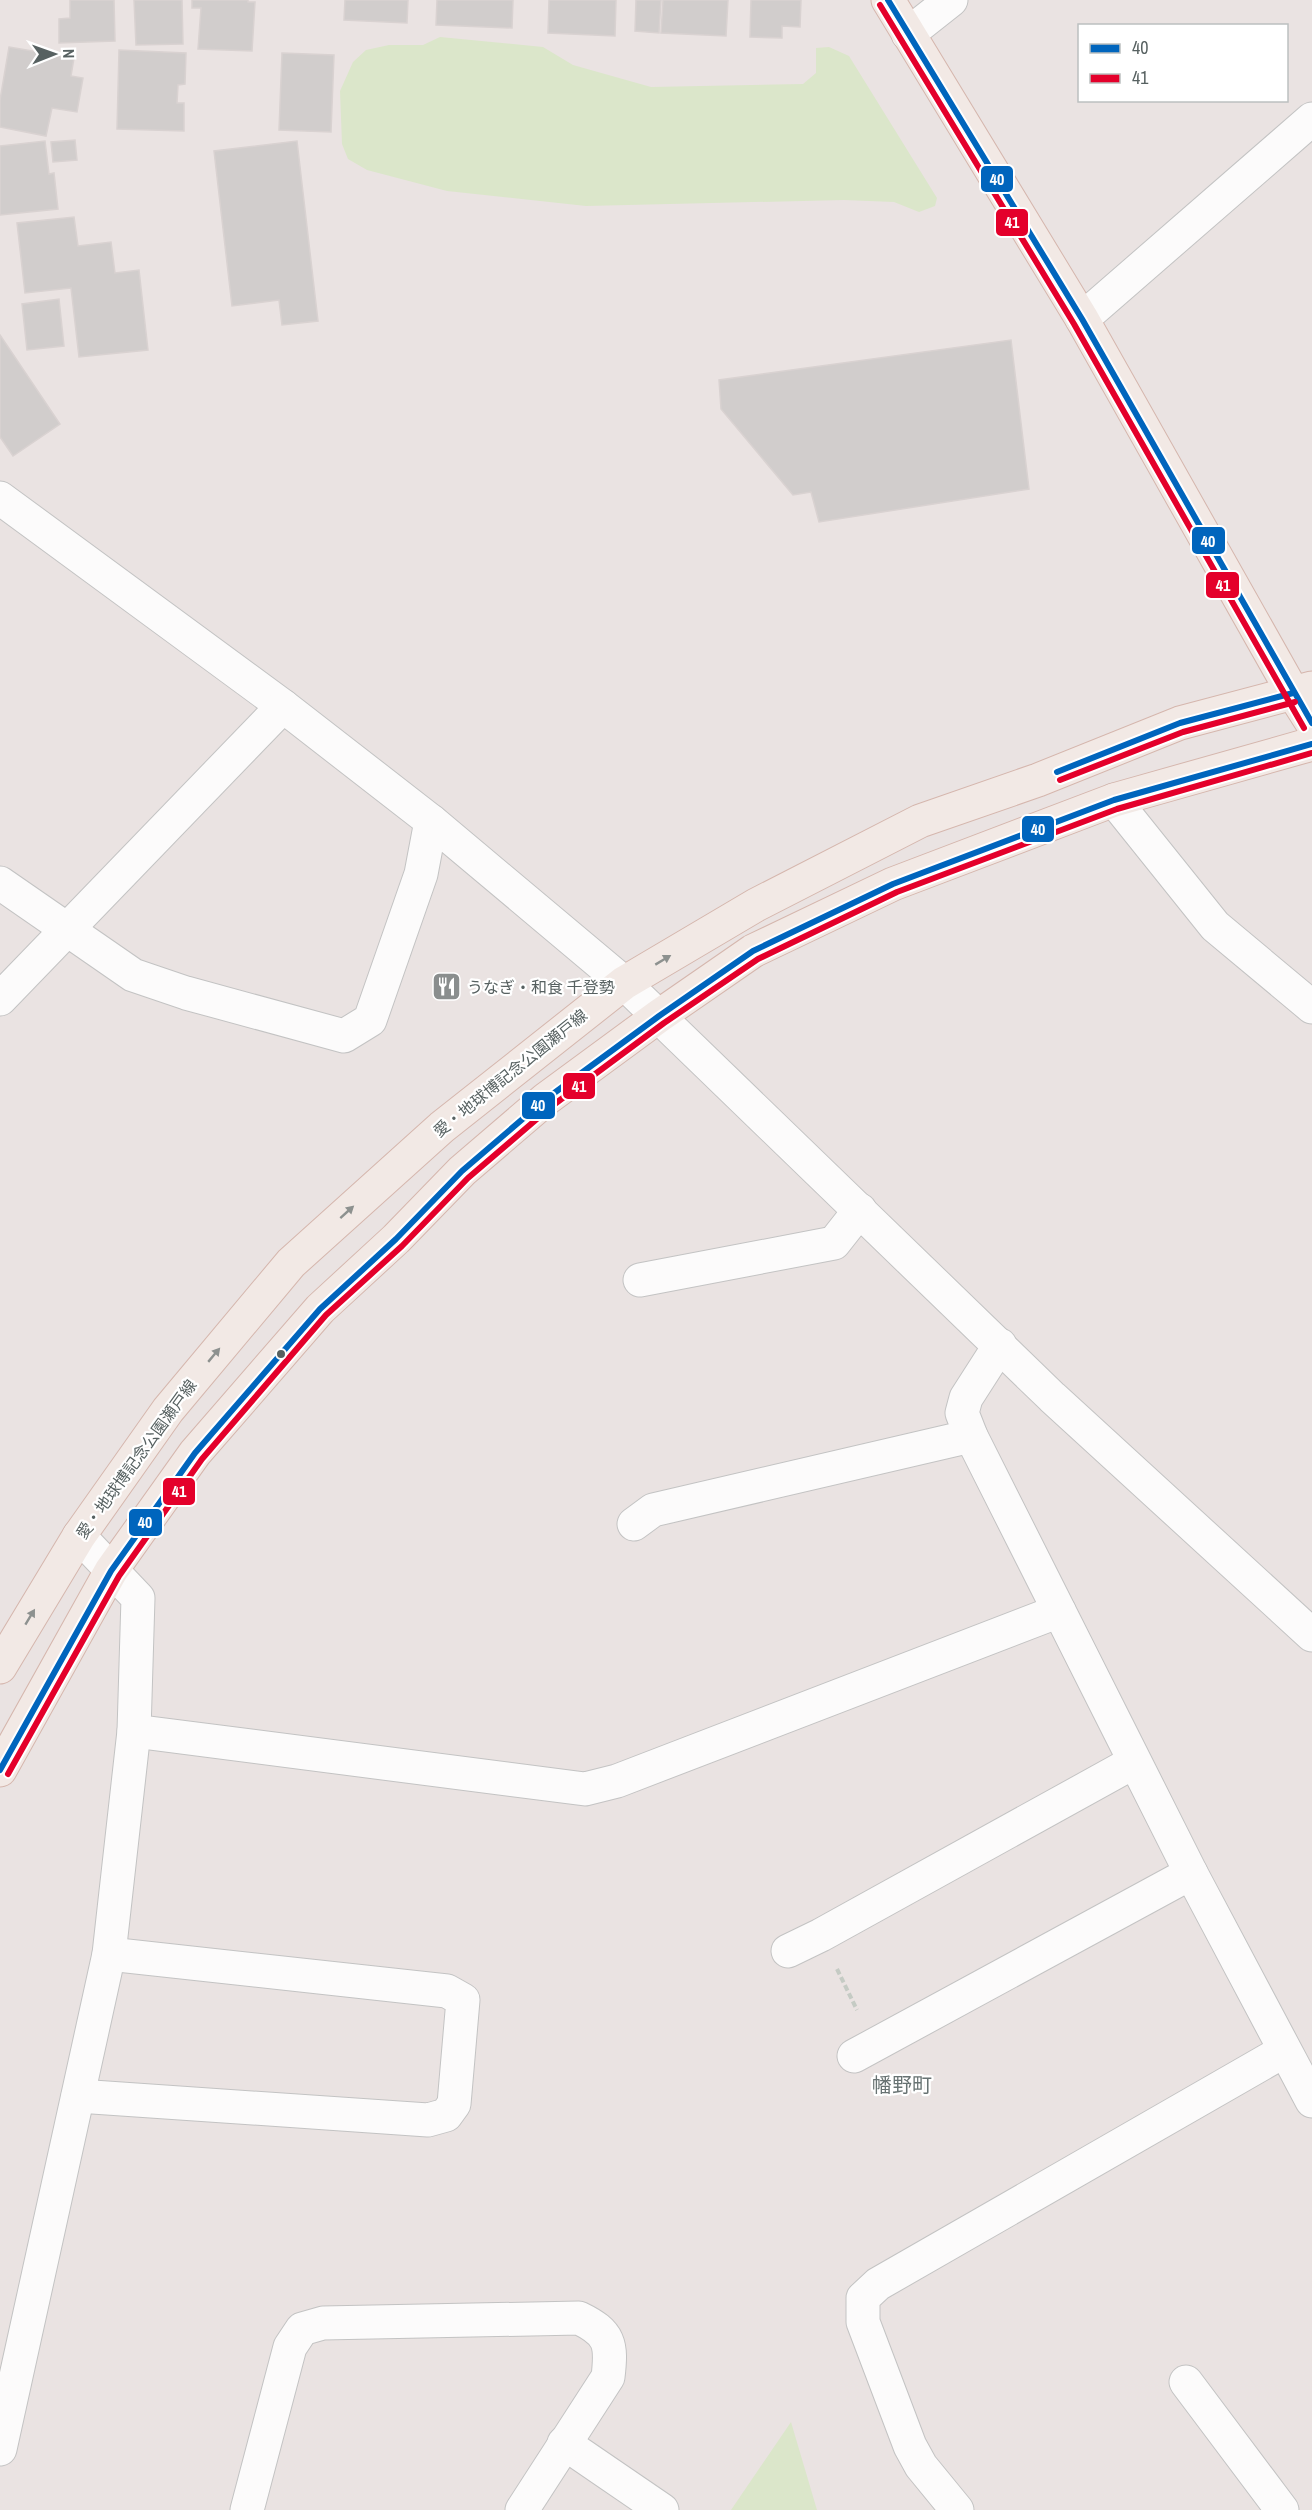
<svg xmlns="http://www.w3.org/2000/svg" width="1312" height="2510" font-family="'Archivo Narrow','Noto Sans JP',sans-serif">
	<style>
		.green { fill: #dbe6ca }
		.building { fill: #d1cdcc; stroke: #d9d2d1; stroke-width: 1.5 }
		.lines { fill: none; stroke-linecap: round; stroke-linejoin: round }
		.minor-casing { stroke: #c3c3c3; stroke-width: 35 }
		.major-casing { stroke: #d5b6ad; stroke-width: 35 }
		.path { stroke: #c5cbc4; stroke-width: 4; stroke-dasharray: 6 3; stroke-linecap: butt }
		.minor { stroke: #fcfbfb; stroke-width: 33 }
		.major { stroke: #f2e9e5; stroke-width: 33 }
		.bus-1-casing { stroke: #fff; stroke-width: 10 }
		.bus-2-casing { stroke: #fff; stroke-width: 10 }
		.bus-1 { stroke: #0065bd; stroke-width: 6 }
		.bus-2 { stroke: #e4002b; stroke-width: 6 }
		.oneway { fill: #8d918f }
		.bus-dot { fill: #576161; stroke: #fff; stroke-width: 2 }
		.labels { text-anchor: middle; stroke-width: 4.5; stroke-linejoin: round; paint-order: stroke }
		.poi-label { font-size: 16px; fill: #576161; stroke: #fff; text-anchor: start }
		.street-label { font-size: 16px; fill: #576161; stroke: #fff }
		.quarter-label { font-size: 20px; fill: #687373; stroke: #fff }
		.line-badge { stroke: #fff; stroke-width: 2 }
		.badge-label { font-size: 16px; text-anchor: middle; font-weight: bold; fill: #fff }
	</style>
	<rect width="100%" height="100%" fill="#eae3e2"/>
	<g class="green">
		<path d="M440,37L543,47L573,65L651,87L803,84L816,73V48L829,47L849,56L937,198L935,206L919,212L894,202L844,200L586,206L447,191L367,170L348,159L342,144L340,91L353,62L366,50L389,45H423Z"/>
		<path d="M791,2422L817,2510H731Z"/>
	</g>
	<g class="building">
		<path d="M70,0H114L115,41L59,43V19L70,18Z"/>
		<path d="M134,0H182L183,44L136,45Z"/>
		<path d="M192,0H248V2H255L252,51L198,49L201,8H192Z"/>
		<path d="M345,0H408L407,23L344,20Z"/>
		<path d="M437,0H513L512,28L436,25Z"/>
		<path d="M549,0H616L615,36L548,33Z"/>
		<path d="M636,0H661L659,33L635,31Z"/>
		<path d="M663,0H728L726,36L661,33Z"/>
		<path d="M751,0H801L800,27L782,26V38L750,37Z"/>
		<path d="M9,47L74,58L71,76L83,78L77,112L52,108L46,136L0,127V100Z"/>
		<path d="M119,50L186,53L185,84L178,85L177,103H184V131L117,129Z"/>
		<path d="M282,53L334,55L331,132L279,130Z"/>
		<path d="M75,140L77,160L53,162L51,142Z"/>
		<path d="M45,141L49,174L54,173L58,209L0,215V146Z"/>
		<path d="M297,141L318,321L282,325L279,300L232,306L214,151Z"/>
		<path d="M74,217L78,246L111,242L115,273L139,270L148,350L79,357L71,288L25,293L17,223Z"/>
		<path d="M59,299L64,346L27,350L22,304Z"/>
		<path d="M0,335L60,424L13,456L0,437Z"/>
		<path d="M1011,340L1029,489L819,522L811,492L793,495L721,409L719,380Z"/>
	</g>
	<g class="lines">
		<defs>
			<g id="minor">
				<path d="M908,34L951,0"/>
				<path d="M1082,319L1312,119"/>
				<path d="M0,498L283,706L431,821L624,983L1052,1397L1312,1635"/>
				<path d="M1114,800L1215,926L1312,1007"/>
				<path d="M0,883L133,975L186,993L344,1036L370,1020L421,874L431,821"/>
				<path d="M0,999L283,706"/>
				<path d="M640,1280L834,1243L860,1210"/>
				<path d="M1000,1345L966,1398L962,1413L971,1436L1191,1873L1312,2101"/>
				<path d="M634,1524L653,1510L971,1436"/>
				<path d="M134,1731L585,1789L617,1781L1059,1611"/>
				<path d="M788,1951L821,1935L1134,1762"/>
				<path d="M854,2056L1191,1873"/>
				<path d="M78,2096L428,2120L446,2115L454,2104L463,2000L447,1991L109,1954"/>
				<path d="M1186,2382L1282,2510"/>
				<path d="M564,2443L662,2510"/>
				<path d="M0,2449L109,1954L134,1731L138,1598L79,1536"/>
				<path d="M247,2510L290,2347L302,2329L323,2323L579,2318C610,2333 612,2344 608,2377L522,2510"/>
				<path d="M957,2510L921,2466L910,2446L863,2322V2298L878,2284L1284,2051"/>
			</g>
			<g id="major">
				<path d="M888,0L1082,319L1293,693L1312,723"/>
				<path d="M0,1667L79,1536L168,1410L291,1263L442,1127L624,983L756,905L920,821L1038,780L1180,723L1312,688"/>
				<path d="M0,1770L111,1571L195,1453L320,1309L396,1239L462,1171L546,1099L659,1016L753,951L893,884L1114,800L1312,744"/>
			</g>
		</defs>
		<use href="#minor" class="minor-casing"/>
		<use href="#major" class="major-casing"/>
		<path class="path" d="M837,1969L857,2010"/>
		<use href="#minor" class="minor"/>
		<use href="#major" class="major"/>
		<defs>
			<g id="bus-1">
				<path d="M888,0L1082,319L1312,723"/>
				<path d="M1057,772L1180,723L1293,693"/>
				<path d="M0,1770L111,1571L195,1453L320,1309L396,1239L462,1171L546,1099L659,1016L753,951L893,884L1114,800L1312,744"/>
			</g>
			<g id="bus-2">
				<path d="M880,5L1074,324L1304,728"/>
				<path d="M1060,780L1183,732L1295,702"/>
				<path d="M8,1774L119,1576L202,1459L326,1315L402,1246L468,1178L552,1106L664,1023L758,959L897,892L1117,809L1312,753"/>
			</g>
		</defs>
		<use href="#bus-1" class="bus-1-casing"/>
		<use href="#bus-2" class="bus-2-casing"/>
		<use href="#bus-1" class="bus-1"/>
		<use href="#bus-2" class="bus-2"/>
	</g>
	<defs><path id="oneway-solid" d="M-6-.8H1V-3.2L6.5 0L1 3.2V.8H-6Z" transform="scale(1.5)"/></defs>
	<g class="oneway">
		<use href="#oneway-solid" transform="translate(663 960) rotate(-31)"/>
		<use href="#oneway-solid" transform="translate(347 1212) rotate(-42)"/>
		<use href="#oneway-solid" transform="translate(214 1355) rotate(-50)"/>
		<use href="#oneway-solid" transform="translate(30 1617) rotate(-59)"/>
	</g>
	<defs>
		<symbol id="restaurant-square" viewBox="-11 -11 22 22"><rect x="-9" y="-9" width="18" height="18" rx="4" fill="#8a8e8e" stroke="#fff"/><path d="M-5-6h1v4h1v-4h1v4h1v-4h1v5L-1.5 .5V6h-2V.5L-5-1ZM5-6V6H3V1.5H1.5Q1.5-4 5-6Z" fill="#fff"/></symbol>
	</defs>
	<g fill-rule="evenodd">
		<use href="#restaurant-square" x="430" y="970" width="33" height="33"/>
	</g>
	<circle class="bus-dot" cx="281" cy="1354" r="5"/>
	<g class="labels">
		<g class="poi-label">
			<text x="467" y="993">うなぎ・和食 千登勢</text>
		</g>
		<g class="street-label">
			<text transform="translate(510 1073) rotate(-39)" y="6">愛・地球博記念公園瀬戸線</text>
			<text transform="translate(136 1459) rotate(-54)" y="6">愛・地球博記念公園瀬戸線</text>
		</g>
		<g class="quarter-label">
			<text x="902" y="2092">幡野町</text>
		</g>
	</g>
	<g class="line-badge">
		<rect x="980" y="165" width="34" height="28" rx="6" fill="#0065bd"/>
		<rect x="995" y="208" width="34" height="29" rx="6" fill="#e4002b"/>
		<rect x="1191" y="526" width="35" height="29" rx="6" fill="#0065bd"/>
		<rect x="1205" y="571" width="35" height="28" rx="6" fill="#e4002b"/>
		<rect x="1021" y="815" width="34" height="28" rx="6" fill="#0065bd"/>
		<rect x="562" y="1072" width="34" height="28" rx="6" fill="#e4002b"/>
		<rect x="521" y="1091" width="35" height="29" rx="6" fill="#0065bd"/>
		<rect x="162" y="1477" width="34" height="29" rx="6" fill="#e4002b"/>
		<rect x="128" y="1508" width="35" height="29" rx="6" fill="#0065bd"/>
	</g>
	<g class="badge-label">
		<text x="997" y="185">40</text>
		<text x="1012" y="228">41</text>
		<text x="1208" y="547">40</text>
		<text x="1223" y="591">41</text>
		<text x="1038" y="835">40</text>
		<text x="579" y="1092">41</text>
		<text x="538" y="1111">40</text>
		<text x="179" y="1497">41</text>
		<text x="145" y="1528">40</text>
	</g>
	<rect x="1078" y="24" width="210" height="78" fill="#ffffff" stroke="#bcc0c0" stroke-width="1.5"/>
	<rect x="1090" y="44" width="30" height="9" fill="#0065bd" stroke="#bcc0c0" stroke-width="1.5"/>
	<text x="1132" y="54" font-size="18" fill="#576161">40</text>
	<rect x="1090" y="74" width="30" height="9" fill="#e4002b" stroke="#bcc0c0" stroke-width="1.5"/>
	<text x="1132" y="84" font-size="18" fill="#576161">41</text>
	<g transform="translate(54 54) rotate(89)" stroke="#ffffff" stroke-width="4.5" paint-order="stroke">
	<path d="M0-4.5L10 22L0 15L-10 22Z" fill="#576161"/>
	<text y="-9" font-size="16" font-weight="bold" text-anchor="middle" fill="#576161">N</text>
	</g>
</svg>
